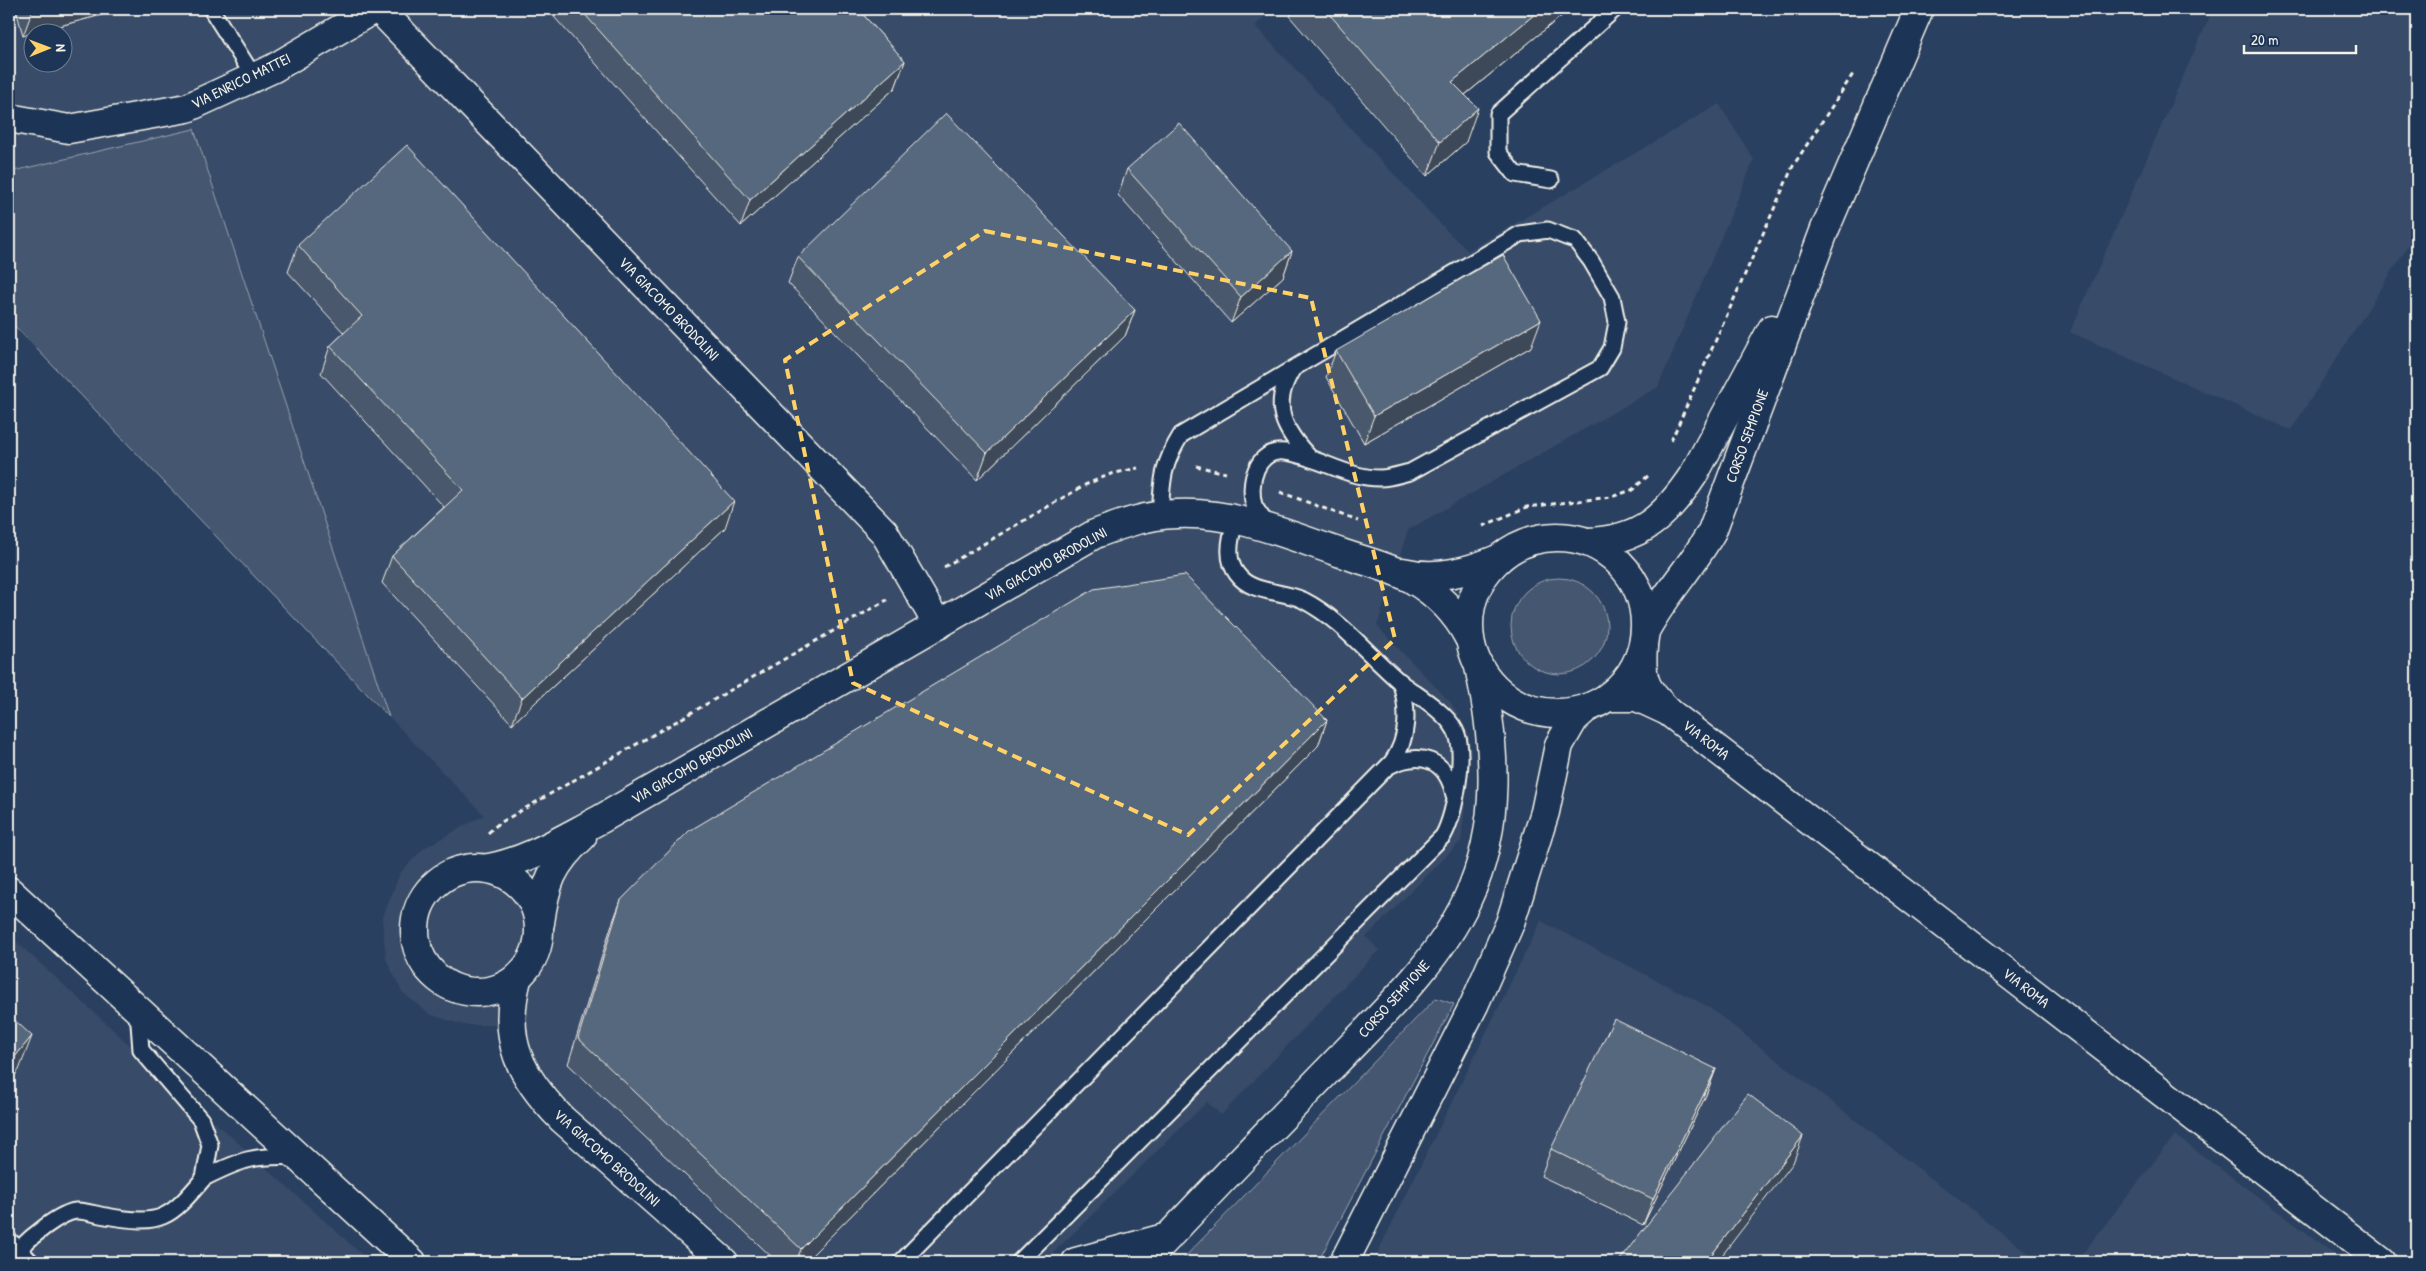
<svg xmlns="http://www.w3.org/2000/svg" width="2426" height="1271" font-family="'Patrick Hand',sans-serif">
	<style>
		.built { fill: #374c69; fill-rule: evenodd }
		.green { fill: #445771; stroke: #9ca4ac }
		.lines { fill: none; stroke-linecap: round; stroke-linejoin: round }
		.lane-casing { stroke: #f4f1e8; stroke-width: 19 }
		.street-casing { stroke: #f4f1e8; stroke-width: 31 }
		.secondary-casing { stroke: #f4f1e8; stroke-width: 31 }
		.primary-casing { stroke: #f4f1e8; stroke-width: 31 }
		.path { stroke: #f4f1e8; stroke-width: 3; stroke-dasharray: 5 4; stroke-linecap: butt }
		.lane { stroke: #1d3557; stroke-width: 15 }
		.street { stroke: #1d3557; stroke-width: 28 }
		.secondary { stroke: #1d3557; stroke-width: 28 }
		.primary { stroke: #1d3557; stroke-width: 28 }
		.wall { fill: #4a596c; stroke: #f4f1e8 }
		.shaded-wall { fill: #3c4858; stroke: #f4f1e8 }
		.building { fill: #56677d; stroke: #f4f1e8 }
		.marked { fill: none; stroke: #ffd166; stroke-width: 4; stroke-dasharray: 10 6; stroke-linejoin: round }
		.labels { text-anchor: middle; stroke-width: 5; stroke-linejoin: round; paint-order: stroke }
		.street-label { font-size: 15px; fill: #f4f1e8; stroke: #1d3557 }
	</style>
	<rect width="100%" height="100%" fill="#2a4060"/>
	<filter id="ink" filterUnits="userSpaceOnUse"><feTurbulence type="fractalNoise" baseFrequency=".02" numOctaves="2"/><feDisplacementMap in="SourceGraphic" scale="10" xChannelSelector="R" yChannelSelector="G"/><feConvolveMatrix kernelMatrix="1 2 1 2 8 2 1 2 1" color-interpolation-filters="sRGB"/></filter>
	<g filter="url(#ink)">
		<g class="built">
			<path d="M9,9H1273L1255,26L1448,232L1468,251L1719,104L1754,160L1658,387L1408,530L1377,626L1452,704L1468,733L1471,752L1461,841L1366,937L1379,950L1221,1115L1207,1102L1044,1262H706L540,1119L518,1090L516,1055L493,1025H463L429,1014L402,992L386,959L382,919L400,873L424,848L484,815L389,717L195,129L9,172ZM32,32H62V62H32Z"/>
			<path d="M2213,9H2417V232L2291,430L2070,332Z"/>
			<path d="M1541,921L1707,1006L2040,1262H1373Z"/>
			<path d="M9,935L132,1047L370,1262H9Z"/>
			<path d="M2175,1135L2346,1262H2076Z"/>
		</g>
		<g class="green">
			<path d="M194,129L389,717L9,320V172Z"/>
			<circle cx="1559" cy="626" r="48"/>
			<path d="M1436,998L1454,1004L1318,1262H1180Z"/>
		</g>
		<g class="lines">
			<defs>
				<g id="lane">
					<path d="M211,9L254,77"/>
					<path d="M1551,180L1515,174L1498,152V114L1615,9"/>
					<path d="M1292,370C1270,406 1284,431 1311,459"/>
					<path d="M1160,516C1162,481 1162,465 1181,435L1520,234L1548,230L1566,237L1575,240L1591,261L1612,297L1617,322L1612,348L1600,368L1410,472C1401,474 1390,478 1380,478C1346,478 1317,456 1285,452C1256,448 1248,484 1254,505C1257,512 1265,521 1269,527"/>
					<path d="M1389,766C1420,751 1446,758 1454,795"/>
					<path d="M138,1010L141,1050L201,1120L210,1145L204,1178C242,1159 254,1155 297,1157"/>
					<path d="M9,1240L19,1249C31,1237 59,1213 76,1211C84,1210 97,1215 106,1216C162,1226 169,1219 204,1178"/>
					<path d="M19,1249L31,1262"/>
					<path d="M901,1262L1392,762C1409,739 1409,708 1400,681"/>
					<path d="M1019,1262L1443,836C1455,815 1467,751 1455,730C1446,712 1417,695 1401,683C1368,655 1342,620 1303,600C1282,590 1251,594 1237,574C1225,559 1230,537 1236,520"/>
				</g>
				<g id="street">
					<path d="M379,9L884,532L938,625"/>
					<path d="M9,118L69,129L187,108L274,68L374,9"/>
					<path d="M1403,572C1436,580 1467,572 1498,559"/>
					<path d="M1643,647C1640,682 1646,690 1670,713L2382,1262"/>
					<path d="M1610,697H1637L1665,710"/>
					<circle cx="477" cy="930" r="62"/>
					<path d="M489,868C530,860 564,838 601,819L1095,534C1122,524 1147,515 1176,514C1233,511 1288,535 1341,553C1364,561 1390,567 1412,579C1438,594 1456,612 1469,638"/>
					<path d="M540,923C545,884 552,864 582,837"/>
					<path d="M517,979C501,1041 520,1076 562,1119L724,1262"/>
					<path d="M1076,1262L1168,1237"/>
				</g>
				<path id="secondary" d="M9,891L412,1262"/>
				<g id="primary">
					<circle cx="1557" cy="625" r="88"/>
					<path d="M1588,542C1642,540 1665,517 1694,474L1772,329"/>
					<path d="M1645,631C1664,595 1692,567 1712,531L1825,229L1919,9"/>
					<path d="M1145,1262C1208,1193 1273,1127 1338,1060C1385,1011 1438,962 1467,900C1502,826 1496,744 1479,667"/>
					<path d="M1344,1262L1474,1005L1510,923L1545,812L1559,745L1574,719L1583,711"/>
				</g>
			</defs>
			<use href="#lane" class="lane-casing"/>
			<use href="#street" class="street-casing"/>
			<use href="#secondary" class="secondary-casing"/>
			<use href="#primary" class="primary-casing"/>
			<g class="path">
				<path d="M1671,441L1793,166L1853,74"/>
				<path d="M1196,466L1226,473"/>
				<path d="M1280,492L1358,521"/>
				<path d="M1483,526L1527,507L1611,497L1632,490L1648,476"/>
				<path d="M944,567L1085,485L1111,474L1138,468"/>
				<path d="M488,833L498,824L887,600"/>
			</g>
			<use href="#lane" class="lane"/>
			<use href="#street" class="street"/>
			<use href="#secondary" class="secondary"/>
			<use href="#primary" class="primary"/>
		</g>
		<g class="wall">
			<path d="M9,9H122L121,10L36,32H32L23,36L17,13L9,16Z"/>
			<path d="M547,9H858L905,61L895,88L741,226Z"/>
			<path d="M1293,9H1570L1465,95L1466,142L1427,176L1290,17Z"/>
			<path d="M1127,169L1292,251L1283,277L1231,323L1118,195Z"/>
			<path d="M298,245L725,528L512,724L382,583L392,556L444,507L321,373L330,346L344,333L288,272Z"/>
			<path d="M798,257L1135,310L1125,336L977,480L788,283Z"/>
			<path d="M1531,347L1364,443L1326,377L1336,351Z"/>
			<path d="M1327,720L1318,746L805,1262H777L568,1064L611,927L621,900Z"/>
			<path d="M1716,1069L1706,1095L1643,1225L1541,1176L1551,1149Z"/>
		</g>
		<g class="shaded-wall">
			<path d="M9,9H19L17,13L9,16Z"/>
			<path d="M33,9H122L121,10L36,32H32V33L23,36Z"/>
			<path d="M1541,9H1570L1439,116L1452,82Z"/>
			<path d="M905,61L895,88L741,226L750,200Z"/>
			<path d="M1478,108L1466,142L1427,176L1440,142Z"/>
			<path d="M1292,251L1283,277L1231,323L1241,297Z"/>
			<path d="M1135,310L1125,336L977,480L987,453Z"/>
			<path d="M1541,320L1531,347L1364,443L1374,416Z"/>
			<path d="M734,501L725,528L512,724L522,698Z"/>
			<path d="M1327,720L1318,746L805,1262H796L801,1249Z"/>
			<path d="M32,1036L19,1070L9,1083V1064Z"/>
			<path d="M1716,1069L1706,1095L1643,1225L1653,1199Z"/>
			<path d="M1803,1136L1793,1163L1717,1262H1706Z"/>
		</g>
		<g class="building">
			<path d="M580,9H858L905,61L750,200Z"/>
			<path d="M1325,9H1541L1452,82L1478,108L1440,142Z"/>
			<path d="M946,113L1135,310L987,453L798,257Z"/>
			<path d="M1179,123L1292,251L1241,297L1127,169Z"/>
			<path d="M407,145L734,501L522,698L392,556L463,490L330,346L362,316L298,245Z"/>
			<path d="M1503,255L1541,320L1374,416L1336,351Z"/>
			<path d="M1185,575L1327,720L801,1249L578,1038L621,900L689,831L1094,589Z"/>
			<path d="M9,1015L32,1036L9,1064Z"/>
			<path d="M1614,1019L1716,1069L1653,1199L1551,1149Z"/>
			<path d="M1748,1094L1803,1136L1706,1262H1620L1619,1261Z"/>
		</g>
	</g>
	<path class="marked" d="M985,231L1311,298L1395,639L1188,835L853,683L785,360Z"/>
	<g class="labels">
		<g class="street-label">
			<text transform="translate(241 81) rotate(-26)" y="5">VIA ENRICO MATTEI</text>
			<text transform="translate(669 309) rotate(46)" y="5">VIA GIACOMO BRODOLINI</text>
			<text transform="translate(1747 436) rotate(-70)" y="5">CORSO SEMPIONE</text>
			<text transform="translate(1046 564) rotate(-29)" y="5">VIA GIACOMO BRODOLINI</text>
			<text transform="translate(1706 740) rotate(38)" y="5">VIA ROMA</text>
			<text transform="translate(692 766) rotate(-30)" y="5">VIA GIACOMO BRODOLINI</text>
			<text transform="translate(2026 988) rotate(38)" y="5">VIA ROMA</text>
			<text transform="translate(1394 999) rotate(-48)" y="5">CORSO SEMPIONE</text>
			<text transform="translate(607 1158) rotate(42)" y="5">VIA GIACOMO BRODOLINI</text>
		</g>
	</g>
	<rect width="2426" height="1271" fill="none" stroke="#1d3557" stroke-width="30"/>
	<rect x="15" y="15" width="2396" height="1241" fill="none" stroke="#f4f1e8" stroke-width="2" filter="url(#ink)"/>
	<g transform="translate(48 48) rotate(89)"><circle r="24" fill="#1d3557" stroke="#738091"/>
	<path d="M0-4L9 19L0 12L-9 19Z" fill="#ffd166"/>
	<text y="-8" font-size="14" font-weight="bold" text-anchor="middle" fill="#f4f1e8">N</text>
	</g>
	<path d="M2244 45v8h112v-8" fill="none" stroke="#f4f1e8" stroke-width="2.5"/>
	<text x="2251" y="45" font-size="15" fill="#f4f1e8" stroke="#1d3557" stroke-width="4" paint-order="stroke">20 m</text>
</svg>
